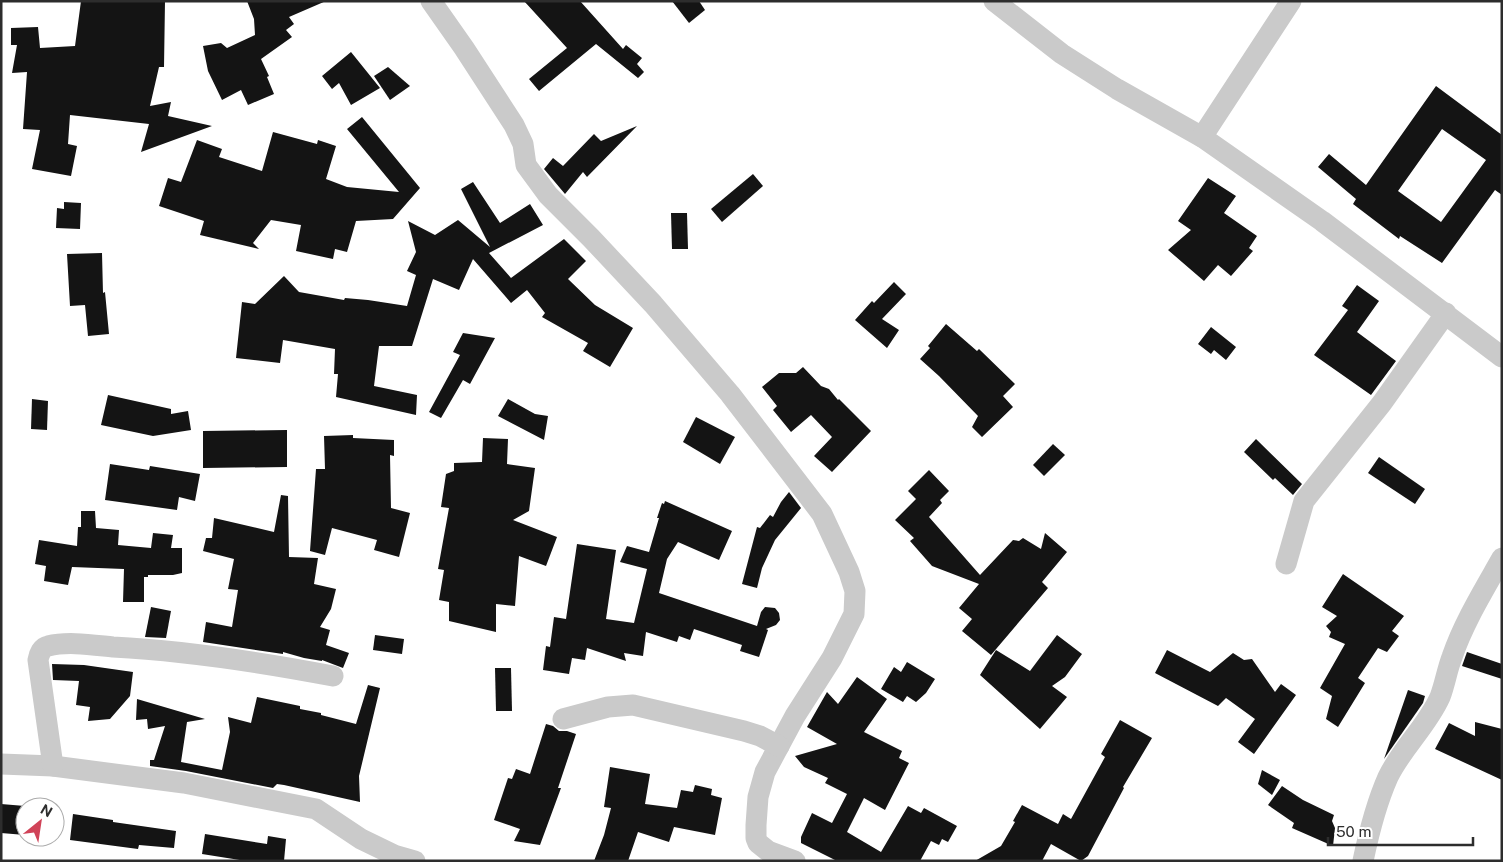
<svg xmlns="http://www.w3.org/2000/svg" width="1503" height="862" font-family="'Public Sans',sans-serif">
	<style>
		.building { fill: #141414; fill-rule: evenodd }
		.lines { fill: none; stroke-linecap: round; stroke-linejoin: round }
		.street { stroke: #cacaca; stroke-width: 21 }
	</style>
	<rect width="100%" height="100%" fill="#fff"/>
	<g class="building">
		<path d="M81,1H165L164,67H159L150,106L171,102L168,116L212,126L141,152L149,124L70,115L68,144L77,146L71,176L32,169L40,130L23,129L27,72L12,73L17,45H11V28L38,27L40,48L75,46Z"/>
		<path d="M247,1H326L289,17L294,24L286,30L292,37L261,59L269,76L267,77L274,94L248,105L241,90L222,100L208,71L203,46L221,43L227,48L255,35L254,19Z"/>
		<path d="M524,1H580L623,49L626,45L642,58L637,64L644,72L638,78L596,44L539,91L529,79L567,48Z"/>
		<path d="M672,1H699L705,10L689,23Z"/>
		<path d="M351,52L380,88L351,105L339,83L332,89L322,76Z"/>
		<path d="M388,67L410,86L390,100L374,76Z"/>
		<path d="M1436,86L1502,135V195L1495,190L1442,263L1400,236L1399,239L1353,204L1356,199L1318,167L1329,154L1366,185ZM1442,129L1486,160L1441,222L1398,191Z"/>
		<path d="M362,117L420,188L393,219L356,221L347,252L335,249L333,259L296,251L301,225L271,220L253,243L259,249L200,235L204,221L159,206L168,178L181,182L197,140L222,149L219,157L262,171L273,132L317,144L318,140L336,146L326,179L347,187L399,192L347,129Z"/>
		<path d="M637,126L587,177L583,172L565,194L544,169L553,158L563,166L594,134L601,141Z"/>
		<path d="M753,174L763,186L722,222L711,209Z"/>
		<path d="M1208,178L1236,196L1224,213L1257,236L1249,248L1253,251L1231,276L1218,265L1204,281L1168,250L1191,230L1178,221Z"/>
		<path d="M473,182L500,223L530,204L543,225L489,253L511,278L564,239L586,261L568,279L595,305L633,328L610,367L583,351L588,343L542,317L545,313L527,290L511,303L473,259L459,290L433,279L412,346H379L374,386L417,395L416,415L336,397L338,374H334L335,349L283,340L280,363L236,358L242,302L255,304L284,276L299,292L344,300L345,298L368,300L407,306L416,275L407,271L416,252L408,221L435,235L458,220L490,247L461,189Z"/>
		<path d="M64,202L81,203L80,229L56,228L57,208L64,209Z"/>
		<path d="M671,213H687L688,249H672Z"/>
		<path d="M102,253L103,293L105,292L109,334L88,336L85,305L70,306L67,254Z"/>
		<path d="M894,282L906,294L882,319L899,330L887,348L855,320L872,301L874,303Z"/>
		<path d="M1357,285L1379,301L1357,332L1396,361L1371,395L1314,355L1348,310L1342,306Z"/>
		<path d="M946,324L977,351L979,349L1015,384L1003,396L1013,407L982,437L972,427L978,416L939,376L920,359L930,348L928,346Z"/>
		<path d="M1211,327L1236,347L1226,360L1214,350L1211,354L1198,344Z"/>
		<path d="M463,333L495,338L470,384L463,380L441,418L429,412L460,355L453,352Z"/>
		<path d="M803,367L821,386L829,389L838,400L839,399L871,431L832,472L814,456L832,437L811,415L791,432L773,410L777,406L762,387L779,373H796Z"/>
		<path d="M108,395L171,409V414L188,411L191,430L153,436L101,425Z"/>
		<path d="M32,399L48,401L47,430L31,429Z"/>
		<path d="M508,399L535,414L548,416L544,440L498,416Z"/>
		<path d="M696,417L735,437L720,464L683,442Z"/>
		<path d="M287,430V467L203,468V431Z"/>
		<path d="M353,435V438L394,440V456L390,455L391,508L410,513L399,557L374,550L377,540L332,528L325,555L310,551L316,469H325L324,436Z"/>
		<path d="M483,438L508,439L507,464L535,468L529,511L513,520L557,537L546,566L519,556L515,606L496,604V632L449,621V602L439,600L444,570L438,569L449,508L441,507L446,474L454,471V463L482,462Z"/>
		<path d="M1256,439L1302,484L1293,495L1275,478L1273,480L1244,452Z"/>
		<path d="M1053,444L1065,455L1044,476L1033,465Z"/>
		<path d="M1379,457L1425,489L1415,504L1368,473Z"/>
		<path d="M110,464L149,470L150,466L200,474L195,501L179,497L177,510L105,500Z"/>
		<path d="M929,470L949,491L940,500L942,503L929,517L980,575L1013,540L1019,541L1023,538L1041,549L1045,533L1067,552L1042,582L1048,588L991,655L962,631L972,619L959,608L979,584L932,566L910,541L914,538L895,520L916,499L908,491Z"/>
		<path d="M789,492L801,508L775,540L762,568L757,588L742,584L757,527L760,528L770,515L773,517L781,502Z"/>
		<path d="M281,495L288,496L289,557L318,558L314,584L336,589L331,609L320,627L330,630L326,645L349,653L343,668L322,660V661L304,658L283,652V654L203,642L206,622L232,627L238,590L228,589L234,559L203,551L206,538H212L214,518L274,532Z"/>
		<path d="M665,501L732,531L719,560L678,542L667,559L659,593L757,626L761,612L765,607L775,608L779,613L780,620L776,625L766,629L768,630L759,657L740,651L742,645L694,629L690,640L679,636L677,642L646,632L643,656L624,653L626,661L587,648L585,660L572,658L569,674L543,670L546,646L550,647L554,617L566,619L577,544L616,550L606,619L634,623L647,569L620,562L627,546L649,552L659,518H657L662,503L664,504Z"/>
		<path d="M81,511H95L96,528L119,530L118,545L151,548L153,533L173,535L171,548H182V573L173,575H148V577H144V602H123L124,569L72,567L68,585L44,581L46,566L35,564L39,540L77,546L78,527H81Z"/>
		<path d="M1343,574L1404,616L1392,631L1399,636L1387,652L1378,648L1358,678L1365,683L1338,727L1326,719L1332,696L1320,688L1345,644L1329,637L1331,632L1326,626L1337,616L1322,607Z"/>
		<path d="M151,607L171,611L166,638L145,637Z"/>
		<path d="M375,635L404,639L402,654L373,650Z"/>
		<path d="M1057,635L1082,654L1065,677L1052,686L1067,697L1040,729L980,675L996,650L1030,671Z"/>
		<path d="M1167,650L1210,672L1233,653L1244,660L1252,659L1275,692L1281,684L1296,695L1254,754L1238,742L1255,719L1226,698L1218,706L1155,673Z"/>
		<path d="M1467,652L1502,664V679L1462,666Z"/>
		<path d="M907,662L935,679L926,693L916,702L907,696L903,702L881,689L894,667L901,672Z"/>
		<path d="M52,664L84,665L133,672L130,696L110,719L88,721L90,707L76,705L79,681L53,680Z"/>
		<path d="M495,668H511L512,711H496Z"/>
		<path d="M857,677L887,699L864,732L902,751L899,758L909,763L885,810L864,798L847,832L881,852L908,806L921,813L924,808L957,826L948,842L942,839L939,845L931,841L920,861H837L801,843V837L812,813L832,823L847,794L825,783L828,778L804,767L795,756L837,744L807,727L827,692L838,704Z"/>
		<path d="M368,685L380,688L359,776L360,802L284,785L277,784L273,788L186,771L150,766V760H154L165,726L148,729L147,719L136,720L137,699L205,719L187,722L181,762L222,770L230,732L228,717L251,723L257,697L300,706V709L321,713V715L356,724Z"/>
		<path d="M1408,690L1425,696L1423,703L1384,759Z"/>
		<path d="M1120,720L1152,738L1123,787L1124,788L1088,856L1081,861L1051,844L1042,861H975L1001,846L1015,822L1013,821L1022,805L1058,824L1063,814L1071,819L1105,757L1101,754Z"/>
		<path d="M1475,722L1502,729V780L1435,749L1449,723L1475,736Z"/>
		<path d="M546,724L553,726L559,731H567L576,734L558,788H561L540,845L514,841L520,829L494,820L508,778L512,779L516,769L530,774Z"/>
		<path d="M610,767L650,774L645,804L677,808L681,790L693,792L695,785L712,789L711,795L722,798L715,835L674,827L669,842L638,832L628,861H594L604,835L611,808L604,807Z"/>
		<path d="M1262,770L1280,780L1272,795L1258,784Z"/>
		<path d="M1282,786L1303,800L1334,815L1332,821L1335,828L1333,846L1292,828L1294,823L1268,805Z"/>
		<path d="M1,804L25,806V835L1,833Z"/>
		<path d="M73,814L113,820V822L176,831L174,848L139,845L138,849L70,840Z"/>
		<path d="M205,834L267,844L268,836L286,839L284,861H246L202,854Z"/>
	</g>
	<g class="lines">
		<g class="street">
			<path d="M431,1L464,48L514,125L523,144L526,165L548,195L591,238L653,304L730,394L822,514L849,572L855,591L854,614L832,658L795,716L765,772L758,797L756,825V838L758,843L768,851L795,861"/>
			<path d="M994,1L1062,54L1117,89L1202,137"/>
			<path d="M1291,1L1202,137L1322,221L1502,357"/>
			<path d="M1286,564L1304,501L1382,403L1446,313"/>
			<path d="M563,719L608,707L633,705L744,731L760,736L779,746"/>
			<path d="M1,764L53,766L184,783L316,809L361,839L394,855L415,861"/>
			<path d="M53,766L38,660C39,654 42,647 48,646C68,641 93,645 113,647C187,651 260,662 333,676"/>
			<path d="M1363,861C1369,832 1376,804 1388,777C1402,748 1427,726 1440,697C1445,684 1447,670 1452,657C1464,622 1484,590 1502,558"/>
		</g>
	</g>
	<rect width="1503" height="862" fill="none" stroke="#2d2d2d" stroke-width="5"/>
	<g transform="translate(40 822) rotate(30)"><circle r="24" fill="#ffffff" stroke="#ababab"/>
	<path d="M0-4L9 19L0 12L-9 19Z" fill="#d04358"/>
	<text y="-8" font-size="14" font-weight="bold" text-anchor="middle" fill="#2d2d2d">N</text>
	</g>
	<path d="M1328 837v8h145v-8" fill="none" stroke="#2d2d2d" stroke-width="2.5"/>
	<text x="1336" y="837" font-size="15" fill="#2d2d2d" stroke="#ffffff" stroke-width="4" paint-order="stroke">50 m</text>
</svg>
